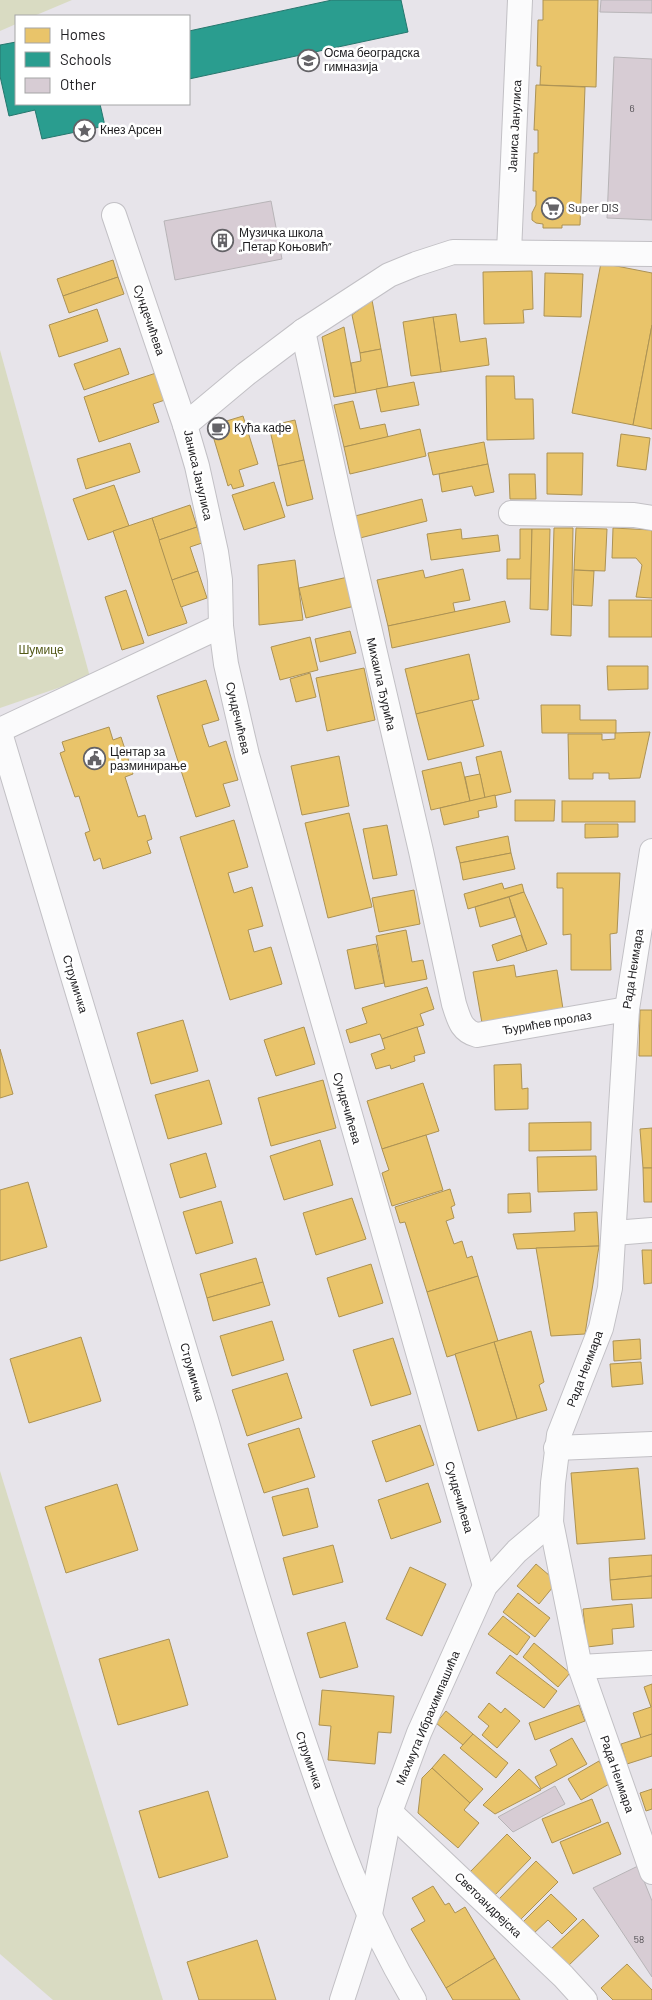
<svg xmlns="http://www.w3.org/2000/svg" width="652" height="2000" font-family="Barlow,sans-serif">
	<style>
		.green { fill: #d9dbc2 }
		.homes { fill: #e9c46a; stroke: #ac9254 }
		.schools { fill: #2a9d8f; stroke: #26776e }
		.building { fill: #d7ccd4; stroke: #b7b4b7 }
		.lines { fill: none; stroke-linecap: round; stroke-linejoin: round }
		.street-casing { stroke: #c2c0c5; stroke-width: 26 }
		.street { stroke: #fbfbfc; stroke-width: 24 }
		.labels { text-anchor: middle; stroke-width: 5; stroke-linejoin: round; paint-order: stroke }
		.number-label { font-size: 10px; fill: #4d4a4e }
		.poi-label { font-size: 12px; fill: #1e1d20; stroke: #fff; text-anchor: start }
		.street-label { font-size: 12px; fill: #1e1d20; stroke: #fff }
		.park-label { font-size: 12px; fill: #545a19; stroke: #fff }
	</style>
	<rect width="100%" height="100%" fill="#e7e4ea"/>
	<g class="green">
		<path d="M0,0H72L34,16H16V24L0,31Z"/>
		<path d="M0,350L90,677L0,708Z"/>
		<path d="M0,1471L163,2000H53L0,1954Z"/>
	</g>
	<g class="homes">
		<path d="M543,0H598L596,87L540,85L541,66H537L538,20H543Z"/>
		<path d="M536,85L585,87L580,225H562V228H543V224L536,223L532,220V213L536,205V191H533L534,153H538V130H534Z"/>
		<path d="M113,260L118,277L63,296L57,279Z"/>
		<path d="M601,263L652,273V325L633,425L572,413Z"/>
		<path d="M532,271L533,309L523,310L524,323L484,324L483,272Z"/>
		<path d="M545,273L583,274L581,317L544,316Z"/>
		<path d="M118,277L124,294L69,313L63,296Z"/>
		<path d="M372,300L381,349L360,353L352,315Z"/>
		<path d="M97,309L108,341L59,357L49,325Z"/>
		<path d="M456,314L460,342L486,338L489,365L441,372L433,317Z"/>
		<path d="M433,317L441,372L411,376L403,322Z"/>
		<path d="M652,325V429L633,425Z"/>
		<path d="M344,327L356,393L334,397L322,337Z"/>
		<path d="M120,348L129,374L84,390L74,364Z"/>
		<path d="M381,349L388,387L356,393L351,363L361,361L360,353Z"/>
		<path d="M156,373L165,400L153,404L159,422L99,442L84,397Z"/>
		<path d="M486,376H514L515,399H533L534,439L487,440Z"/>
		<path d="M414,382L419,405L381,412L376,389Z"/>
		<path d="M353,401L360,429L385,424L388,437L344,447L334,405Z"/>
		<path d="M243,416L258,464L239,470L244,486L233,489L231,484L228,486L210,426Z"/>
		<path d="M295,420L304,460L278,466L269,426Z"/>
		<path d="M420,429L426,456L350,474L344,447Z"/>
		<path d="M621,434L650,438L646,470L617,466Z"/>
		<path d="M484,442L488,464L433,475L428,453Z"/>
		<path d="M130,443L140,472L86,489L77,459Z"/>
		<path d="M547,453H583L582,495L547,494Z"/>
		<path d="M304,460L313,499L287,506L278,466Z"/>
		<path d="M488,464L494,492L475,496L472,486L442,492L439,474Z"/>
		<path d="M509,474H535L536,499H510Z"/>
		<path d="M274,482L285,517L244,530L232,495Z"/>
		<path d="M114,485L129,526L88,540L73,499Z"/>
		<path d="M422,499L427,521L360,538L355,516Z"/>
		<path d="M190,505L197,527L159,540L152,518Z"/>
		<path d="M152,518L187,623L148,636L113,531Z"/>
		<path d="M197,527L202,543L190,547L198,571L172,580L159,540Z"/>
		<path d="M554,528H573L571,636L551,635Z"/>
		<path d="M576,528L607,529L605,571L574,570Z"/>
		<path d="M613,528L652,530V598L636,597L642,565L636,558H612Z"/>
		<path d="M461,529L462,539L498,535L500,551L431,560L427,534Z"/>
		<path d="M520,529H532L531,579H507V559H520Z"/>
		<path d="M532,529H550L548,610L530,609Z"/>
		<path d="M295,560L303,620L259,625L258,565Z"/>
		<path d="M463,569L470,600L453,603L455,612L388,626L377,580L423,570L425,578Z"/>
		<path d="M574,570L594,571L592,606L573,605Z"/>
		<path d="M198,571L207,598L181,607L172,580Z"/>
		<path d="M348,577L355,606L306,618L299,588Z"/>
		<path d="M126,590L144,643L122,650L105,597Z"/>
		<rect x="609" y="600" width="43" height="37"/>
		<path d="M505,601L510,622L392,648L388,626Z"/>
		<path d="M350,631L356,653L320,662L315,639Z"/>
		<path d="M310,637L318,670L280,680L271,647Z"/>
		<path d="M469,654L479,699L416,714L405,669Z"/>
		<path d="M607,666H648V689L608,690Z"/>
		<path d="M364,668L375,720L327,731L316,678Z"/>
		<path d="M310,673L316,697L296,702L290,679Z"/>
		<path d="M206,680L219,720L202,725L205,735L209,747L226,741L238,780L223,784L230,806L196,817L157,696Z"/>
		<path d="M472,700L484,746L428,760L416,714Z"/>
		<path d="M541,705H580V720H616V733H542Z"/>
		<path d="M109,727L113,740L121,737L133,774L125,777L138,817L145,815L152,839L147,841L151,853L103,869L100,858L94,861L85,833L90,831L79,796L75,797L60,753L65,751L62,742Z"/>
		<path d="M650,732L640,778L609,779V773H593V779H569L568,734H602V740L615,739V733Z"/>
		<path d="M501,751L511,792L485,798L476,757Z"/>
		<path d="M339,756L349,806L302,815L291,766Z"/>
		<path d="M461,762L470,801L431,810L422,771Z"/>
		<path d="M480,774L485,798L470,801L465,777Z"/>
		<path d="M495,795L497,807L478,811L479,817L444,825L440,808Z"/>
		<path d="M515,800H555L554,821H515Z"/>
		<rect x="562" y="801" width="73" height="21"/>
		<path d="M349,813L372,907L328,918L305,823Z"/>
		<path d="M234,820L248,867L228,873L234,893L252,887L263,926L248,930L254,952L271,947L282,984L230,1000L180,837Z"/>
		<path d="M585,824H618V837L585,838Z"/>
		<path d="M387,825L397,875L373,879L363,829Z"/>
		<path d="M508,836L511,853L460,863L456,847Z"/>
		<path d="M511,853L515,869L463,880L460,863Z"/>
		<path d="M557,873H620L617,933L610,934L611,970H571V934L563,935V888H557Z"/>
		<path d="M502,883L504,889L522,884L524,892L468,909L464,894Z"/>
		<path d="M414,890L420,924L379,932L372,898Z"/>
		<path d="M524,892L547,944L527,951L509,897Z"/>
		<path d="M509,897L515,917L480,927L475,907Z"/>
		<path d="M406,930L412,962L423,960L427,979L385,987L376,936Z"/>
		<path d="M521,935L527,951L497,961L492,945Z"/>
		<path d="M376,944L384,983L355,989L347,950Z"/>
		<path d="M514,965L516,977L557,970L563,1009L482,1023L473,972Z"/>
		<path d="M427,987L434,1009L420,1014L424,1025L382,1039L380,1034L350,1043L346,1030L367,1023L362,1008Z"/>
		<path d="M640,1010H652V1056H639Z"/>
		<path d="M183,1020L198,1071L151,1084L137,1033Z"/>
		<path d="M304,1027L315,1064L276,1076L264,1040Z"/>
		<path d="M417,1027L425,1053L414,1056L415,1061L391,1069L390,1065L376,1069L371,1054L385,1049L382,1039Z"/>
		<path d="M0,1049L13,1094L0,1098Z"/>
		<path d="M521,1064L522,1089L528,1088V1109L495,1110L494,1065Z"/>
		<path d="M209,1080L222,1124L168,1139L155,1095Z"/>
		<path d="M323,1080L336,1128L271,1146L258,1098Z"/>
		<path d="M423,1083L439,1131L382,1149L367,1101Z"/>
		<path d="M591,1122V1150L529,1151V1123Z"/>
		<path d="M652,1128V1168H643L640,1129Z"/>
		<path d="M426,1135L443,1190L392,1206L382,1173L389,1170L382,1149Z"/>
		<path d="M320,1140L333,1185L284,1200L270,1156Z"/>
		<path d="M206,1153L216,1187L180,1198L170,1164Z"/>
		<path d="M596,1156L597,1190L538,1192L537,1157Z"/>
		<path d="M643,1168H652V1202H644Z"/>
		<path d="M28,1182L47,1247L0,1261V1190Z"/>
		<path d="M450,1189L455,1205L451,1207L454,1218L446,1221L454,1244L462,1241L467,1258L472,1256L478,1276L427,1292L405,1222L400,1223L395,1207Z"/>
		<path d="M530,1193L531,1212L508,1213V1194Z"/>
		<path d="M352,1198L366,1239L316,1255L303,1213Z"/>
		<path d="M221,1201L233,1243L196,1254L183,1212Z"/>
		<path d="M597,1212L599,1246L517,1249L513,1234L575,1231L574,1213Z"/>
		<path d="M599,1246L585,1334L551,1336L536,1248Z"/>
		<path d="M642,1250H652V1283L644,1284Z"/>
		<path d="M256,1258L263,1282L207,1298L200,1274Z"/>
		<path d="M371,1264L383,1303L339,1317L327,1278Z"/>
		<path d="M478,1276L498,1341L447,1357L427,1292Z"/>
		<path d="M263,1282L270,1305L213,1321L207,1298Z"/>
		<path d="M272,1321L284,1360L232,1376L220,1336Z"/>
		<path d="M531,1331L544,1382L539,1385L547,1410L517,1419L494,1342Z"/>
		<path d="M81,1337L101,1401L29,1423L10,1359Z"/>
		<path d="M393,1338L411,1394L371,1406L353,1350Z"/>
		<path d="M640,1339L641,1359L614,1361L613,1341Z"/>
		<path d="M494,1342L517,1419L478,1431L455,1354Z"/>
		<path d="M641,1362L643,1384L612,1387L610,1364Z"/>
		<path d="M287,1373L302,1418L247,1436L232,1390Z"/>
		<path d="M420,1425L434,1465L386,1482L372,1441Z"/>
		<path d="M299,1428L315,1477L264,1493L248,1444Z"/>
		<path d="M638,1468L645,1539L577,1544L571,1473Z"/>
		<path d="M428,1483L441,1522L391,1539L378,1500Z"/>
		<path d="M117,1484L138,1550L66,1573L45,1507Z"/>
		<path d="M308,1488L318,1527L283,1536L272,1497Z"/>
		<path d="M333,1545L343,1582L293,1595L283,1558Z"/>
		<path d="M652,1555V1576L610,1580L609,1558Z"/>
		<path d="M536,1564L557,1582L539,1604L517,1586Z"/>
		<path d="M410,1567L446,1584L422,1636L386,1619Z"/>
		<path d="M652,1576V1598L612,1600L610,1580Z"/>
		<path d="M518,1593L550,1618L535,1637L503,1612Z"/>
		<path d="M632,1604L634,1627L612,1629L613,1644L587,1647L583,1609Z"/>
		<path d="M503,1616L530,1637L517,1655L488,1634Z"/>
		<path d="M345,1622L358,1667L320,1678L307,1633Z"/>
		<path d="M169,1639L188,1705L118,1725L99,1659Z"/>
		<path d="M534,1643L570,1673L558,1687L523,1657Z"/>
		<path d="M510,1655L557,1691L544,1708L496,1673Z"/>
		<path d="M652,1684V1734L641,1738L633,1713L651,1707L644,1687Z"/>
		<path d="M322,1690L394,1696L391,1733L378,1732L375,1764L328,1760L331,1726L319,1725Z"/>
		<path d="M489,1703L501,1713L505,1708L520,1721L497,1748L482,1735L489,1726L478,1717Z"/>
		<path d="M579,1705L585,1721L535,1740L529,1723Z"/>
		<path d="M446,1711L473,1734L463,1745L436,1723Z"/>
		<path d="M473,1734L508,1763L496,1778L460,1748Z"/>
		<path d="M652,1734V1756L627,1764L621,1744Z"/>
		<path d="M572,1738L587,1764L541,1789L535,1777L557,1765L550,1750Z"/>
		<path d="M444,1754L483,1789L470,1803L432,1768Z"/>
		<path d="M599,1761L611,1783L581,1800L568,1779Z"/>
		<path d="M432,1768L470,1803L464,1810L479,1823L458,1848L418,1813L422,1778Z"/>
		<path d="M519,1769L541,1790L495,1814L483,1805Z"/>
		<path d="M652,1789V1809L646,1811L640,1793Z"/>
		<path d="M208,1791L228,1857L159,1878L139,1811Z"/>
		<path d="M592,1799L601,1822L552,1843L542,1819Z"/>
		<path d="M608,1822L621,1854L573,1874L560,1842Z"/>
		<path d="M507,1834L531,1858L494,1896L470,1872Z"/>
		<path d="M536,1861L558,1882L519,1921L498,1900Z"/>
		<path d="M433,1886L445,1905L449,1903L455,1913L465,1907L495,1958L446,1988L411,1929L425,1921L412,1898Z"/>
		<path d="M551,1894L577,1919L562,1934L548,1920L533,1934L522,1923Z"/>
		<path d="M583,1919L599,1936L567,1967L551,1949Z"/>
		<path d="M257,1940L276,2000H199L187,1962Z"/>
		<path d="M495,1958L520,2000H453L446,1988Z"/>
		<path d="M627,1964L652,1990V2000H613L601,1988Z"/>
	</g>
	<g class="schools">
		<path d="M332,0H401L408,32L189,79V31Z"/>
		<path d="M16,42V104H100L105,126L42,139L35,110L9,116L0,76V45Z"/>
	</g>
	<g class="building">
		<path d="M601,0H652V13L600,12Z"/>
		<path d="M614,57L652,59V220L607,218Z"/>
		<path d="M271,201L282,259L175,280L164,221Z"/>
		<path d="M555,1786L565,1804L513,1832L498,1817Z"/>
		<path d="M638,1866L652,1901V1977L593,1888Z"/>
	</g>
	<g class="lines">
		<defs>
			<g id="street">
				<path d="M114,215L185,425L197,466L216,552L220,580L221,626L226,664L247,755L485,1586"/>
				<path d="M509,252L520,0"/>
				<path d="M303,331L347,532L421,851L454,1004C459,1019 461,1031 477,1035L627,1009"/>
				<path d="M185,425L246,374L303,331L389,275L416,264L453,252L652,254"/>
				<path d="M511,513L634,515L652,518"/>
				<path d="M0,730L221,626"/>
				<path d="M0,733C67,962 139,1191 206,1420C239,1534 271,1648 310,1760C338,1843 369,1925 414,2000"/>
				<path d="M652,851L627,1009L610,1288L601,1328L559,1435L553,1483L551,1522L580,1667L652,1872"/>
				<path d="M614,1233L652,1230"/>
				<path d="M556,1448L652,1444"/>
				<path d="M580,1667L652,1663"/>
				<path d="M390,1812L563,1976L585,2000"/>
				<path d="M342,2000L370,1914L390,1812L419,1733L485,1586L517,1551L551,1522"/>
			</g>
		</defs>
		<use href="#street" class="street-casing"/>
		<use href="#street" class="street"/>
	</g>
	<defs>
		<symbol id="school-ring" viewBox="-11 -11 22 22"><circle r="9.5" fill="#fff" stroke="#646367" stroke-width="1.5"/><path d="M0-5L7-2L0 1L-7-2ZM-4 1L0 2.5L4 1V4Q0 6-4 4Z" fill="#646367"/></symbol>
		<symbol id="sight-ring" viewBox="-11 -11 22 22"><circle r="9.5" fill="#fff" stroke="#646367" stroke-width="1.5"/><path d="M0-6L1.8-2.2L6-1.7L2.9 1.2L3.7 5.4L0 3.3L-3.7 5.4L-2.9 1.2L-6-1.7L-1.8-2.2Z" fill="#646367"/></symbol>
		<symbol id="supermarket-ring" viewBox="-11 -11 22 22"><circle r="9.5" fill="#fff" stroke="#646367" stroke-width="1.5"/><path d="M-6-5.5h2.5l.6 2H6L4.5 2H-2.5L-4.4-4H-6ZM-1.5 3.2a1.3 1.3 0 1 0 .1 0ZM3 3.2a1.3 1.3 0 1 0 .1 0Z" fill="#646367"/></symbol>
		<symbol id="building-ring" viewBox="-11 -11 22 22"><circle r="9.5" fill="#fff" stroke="#646367" stroke-width="1.5"/><path d="M-4-6H4V6H1V3H-1V6H-4ZM-2.5-4.3h1.7v1.8h-1.7ZM.8-4.3h1.7v1.8H.8ZM-2.5-1h1.7V.8h-1.7ZM.8-1h1.7V.8H.8Z" fill="#646367"/></symbol>
		<symbol id="cafe-ring" viewBox="-11 -11 22 22"><circle r="9.5" fill="#fff" stroke="#646367" stroke-width="1.5"/><path d="M-5.5-4.5H6V0H3Q3 3.5 0 3.5H-2.5Q-5.5 3.5-5.5 0ZM3-3.2v2h1.7v-2ZM-6 4.5H4V6H-6Z" fill="#646367"/></symbol>
		<symbol id="civic-ring" viewBox="-11 -11 22 22"><circle r="9.5" fill="#fff" stroke="#646367" stroke-width="1.5"/><path d="M-.6-6.5H3V-4.5H.6V-3L4-1V1h2V6H-6V1h2V-1L-.6-3ZM-1.2 2.5V6h2.4V2.5Z" fill="#646367"/></symbol>
	</defs>
	<g fill-rule="evenodd">
		<use href="#school-ring" x="296" y="48" width="25" height="25"/>
		<use href="#sight-ring" x="72" y="118" width="25" height="25"/>
		<use href="#supermarket-ring" x="540" y="196" width="25" height="25"/>
		<use href="#building-ring" x="210" y="228" width="25" height="25"/>
		<use href="#cafe-ring" x="206" y="416" width="25" height="25"/>
		<use href="#civic-ring" x="82" y="746" width="25" height="25"/>
	</g>
	<g class="labels">
		<g class="number-label">
			<text x="632" y="112">6</text>
			<text x="639" y="1943">58</text>
		</g>
		<g class="poi-label">
			<text x="324" y="57">Осма београдска<tspan x="324" dy="14">гимназија</tspan></text>
			<text x="100" y="134">Кнез Арсен</text>
			<text x="568" y="212">Super DIS</text>
			<text x="239" y="237">Музичка школа<tspan x="239" dy="14">„Петар Коњовић”</tspan></text>
			<text x="234" y="432">Кућа кафе</text>
			<text x="110" y="756">Центар за<tspan x="110" dy="14">разминирање</tspan></text>
		</g>
		<g class="street-label">
			<text transform="translate(515 126) rotate(-87)" y="4">Јаниса Јанулиса</text>
			<text transform="translate(149 320) rotate(71)" y="4">Сундечићева</text>
			<text transform="translate(198 475) rotate(77)" y="4">Јаниса Јанулиса</text>
			<text transform="translate(381 684) rotate(77)" y="4">Михаила Ђурића</text>
			<text transform="translate(238 718) rotate(77)" y="4">Сундечићева</text>
			<text transform="translate(633 969) rotate(-81)" y="4">Рада Неимара</text>
			<text transform="translate(75 984) rotate(73)" y="4">Струмичка</text>
			<text transform="translate(547 1023) rotate(-10)" y="4">Ђурићев пролаз</text>
			<text transform="translate(347 1108) rotate(74)" y="4">Сундечићева</text>
			<text transform="translate(585 1369) rotate(-69)" y="4">Рада Неимара</text>
			<text transform="translate(192 1372) rotate(74)" y="4">Струмичка</text>
			<text transform="translate(459 1497) rotate(74)" y="4">Сундечићева</text>
			<text transform="translate(428 1718) rotate(-67)" y="4">Махмута Ибрахимпашића</text>
			<text transform="translate(309 1760) rotate(71)" y="4">Струмичка</text>
			<text transform="translate(617 1774) rotate(71)" y="4">Рада Неимара</text>
			<text transform="translate(488 1905) rotate(44)" y="4">Светоандрејска</text>
		</g>
		<g class="park-label">
			<text x="41" y="654">Шумице</text>
		</g>
	</g>
	<rect x="15" y="15" width="175" height="90" fill="#ffffff" stroke="#a5a5a6"/>
	<rect x="25" y="28" width="25" height="15" fill="#e9c46a" stroke="#a5a5a6"/>
	<text x="60" y="40" font-size="15" fill="#1e1d20">Homes</text>
	<rect x="25" y="52" width="25" height="15" fill="#2a9d8f" stroke="#a5a5a6"/>
	<text x="60" y="65" font-size="15" fill="#1e1d20">Schools</text>
	<rect x="25" y="78" width="25" height="15" fill="#d7ccd4" stroke="#a5a5a6"/>
	<text x="60" y="90" font-size="15" fill="#1e1d20">Other</text>
</svg>
